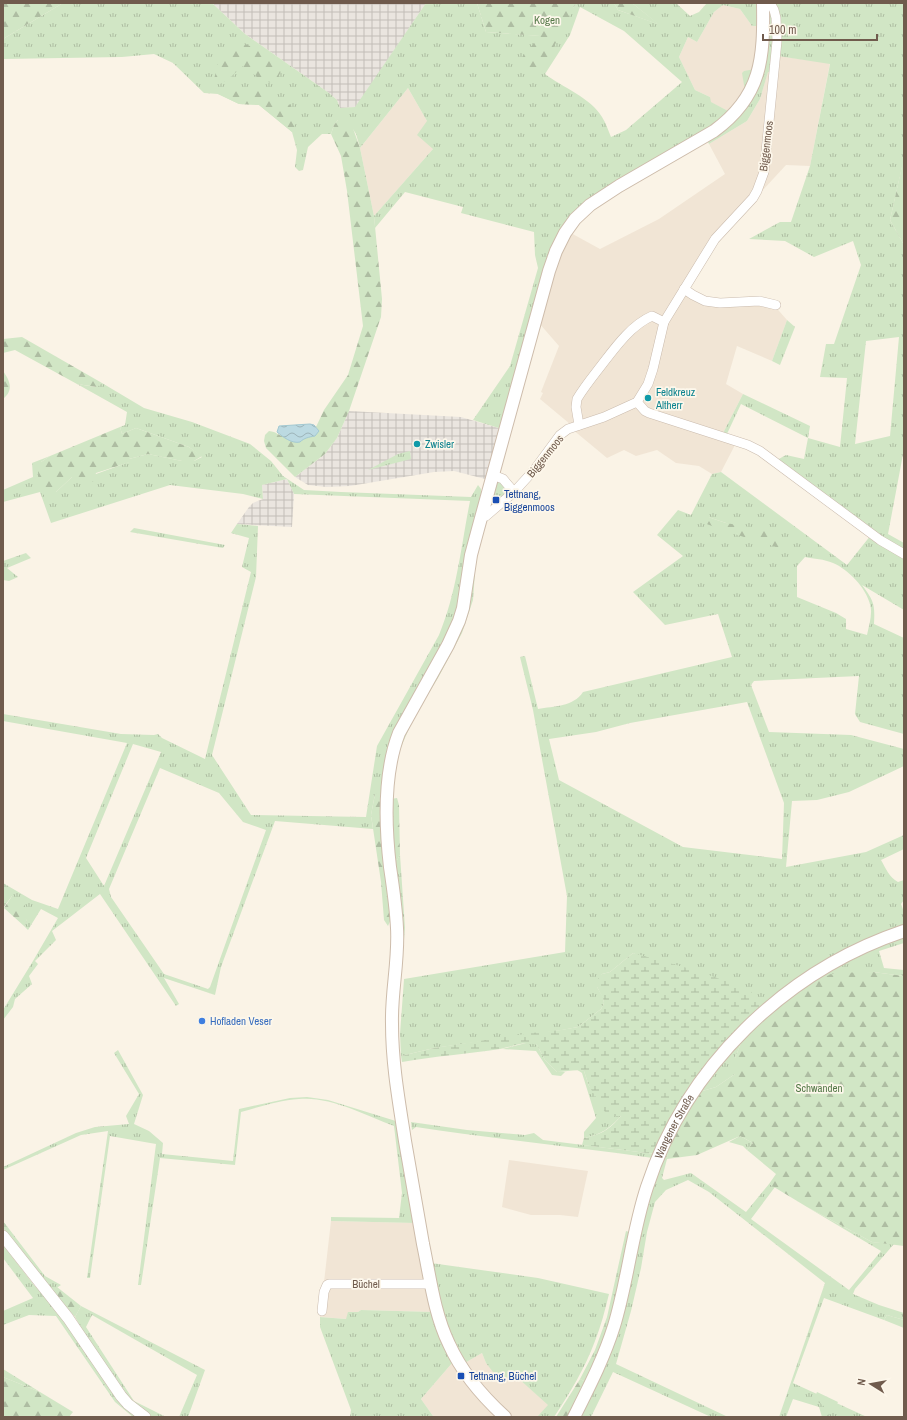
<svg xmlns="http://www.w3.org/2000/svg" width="907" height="1420" font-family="'Archivo Narrow',sans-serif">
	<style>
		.residential { fill: #f1e5d5 }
		.industrial { fill: url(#industrial-grid) }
		.grass { fill: url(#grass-tufts); fill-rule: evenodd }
		.forest { fill: url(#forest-firs) }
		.wetland { fill: url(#wetland-marsh) }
		.water { fill: url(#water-waves); stroke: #a3c9d2 }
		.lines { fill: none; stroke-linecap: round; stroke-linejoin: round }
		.minor-casing { stroke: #cabbad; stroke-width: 10 }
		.tertiary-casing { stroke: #cabbad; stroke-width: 12 }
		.secondary-casing { stroke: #cdbcab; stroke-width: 14 }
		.minor { stroke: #fff; stroke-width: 9 }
		.tertiary { stroke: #fff; stroke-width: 11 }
		.secondary { stroke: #fff; stroke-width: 12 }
		.culture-dot { fill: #0f9aa8; stroke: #fdf7eb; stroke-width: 1.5 }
		.transit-dot { fill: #1a4fb4; stroke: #fdf7eb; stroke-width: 1.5 }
		.shop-dot { fill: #3f7fe0; stroke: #fdf7eb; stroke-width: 1.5 }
		.labels { text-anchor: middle; stroke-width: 3.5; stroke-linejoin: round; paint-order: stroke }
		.park-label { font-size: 11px; fill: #557a49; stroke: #fdf7eb }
		.street-label { font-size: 11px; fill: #705b4d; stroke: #fdf7eb }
		.culture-label { font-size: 11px; fill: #0d838f; stroke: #fdf7eb; text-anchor: start }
		.transit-label { font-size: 11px; fill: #164399; stroke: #fdf7eb; text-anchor: start }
		.shop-label { font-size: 11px; fill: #366cbe; stroke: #fdf7eb; text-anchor: start }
	</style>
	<defs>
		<pattern id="industrial-grid" width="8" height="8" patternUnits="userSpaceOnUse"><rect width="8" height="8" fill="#eae5df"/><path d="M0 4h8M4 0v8" fill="none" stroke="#c2bdb7"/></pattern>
		<pattern id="grass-tufts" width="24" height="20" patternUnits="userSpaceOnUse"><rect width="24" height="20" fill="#d1e6c5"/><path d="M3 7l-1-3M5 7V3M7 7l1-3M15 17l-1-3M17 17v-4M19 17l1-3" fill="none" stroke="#aebda2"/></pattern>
		<pattern id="forest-firs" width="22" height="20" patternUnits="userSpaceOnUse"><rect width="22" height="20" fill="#d1e6c5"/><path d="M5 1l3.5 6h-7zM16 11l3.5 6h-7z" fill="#aebda2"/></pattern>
		<pattern id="wetland-marsh" width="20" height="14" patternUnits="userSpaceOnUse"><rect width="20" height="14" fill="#d1e6c5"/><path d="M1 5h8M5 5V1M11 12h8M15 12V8" fill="none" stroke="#aebda2"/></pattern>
		<pattern id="water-waves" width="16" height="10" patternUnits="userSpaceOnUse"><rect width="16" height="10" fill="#bcdae2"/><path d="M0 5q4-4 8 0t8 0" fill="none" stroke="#9db4b9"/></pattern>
	</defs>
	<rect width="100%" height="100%" fill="#faf3e6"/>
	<g class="residential">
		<path d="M723,5L740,9L752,26H759L760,42L750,83L730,112L710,102V97L695,90L679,57L688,37L697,42L714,12Z"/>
		<path d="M778,56L830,63L810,166L786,165L736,219L716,238L686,289L704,301L772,303L787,320L772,361L737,346L726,384L743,394L722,435L736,443L721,472L712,474L699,466L676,463L657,450L636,456L624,450L607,458L572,429L570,424L540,399L543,393L541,392L559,346L539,323L556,263L569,232L600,249L659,219L725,174L709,144L747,121L760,99L768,71L776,72Z"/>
		<path d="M408,88L427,121L433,149L374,216L360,148Z"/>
		<path d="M509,1160L588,1171L578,1217L560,1215H531L502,1207Z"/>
		<path d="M331,1221L415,1223L434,1312L361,1310L347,1319L320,1317Z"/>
		<path d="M482,1353L486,1363L510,1379H519L549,1405L537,1417H510L463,1364Z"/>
		<path d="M453,1362L501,1417L433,1416L421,1399Z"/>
	</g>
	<g class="industrial">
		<path d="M212,3H426L356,107L340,108L337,100L329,93L245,34Z"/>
		<path d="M349,411L461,417L502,429L489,480L454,471L434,472L350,486L326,487L308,485L295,477L325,454L337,438Z"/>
		<path d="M287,479L294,494L292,527L237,524L249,507L253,503L263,499L262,485Z"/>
	</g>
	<g class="grass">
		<path d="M63,3H212L245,34L329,93L337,100L340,108L355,107L426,3H477L486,32L541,36L574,7L576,3H614L618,10L658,24L632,3H676L690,16L699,12L707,3H759V26H752L740,9L723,5L714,12L697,42L688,37L679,57L695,90L710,97L711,102L730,112L721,120L562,230L502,429L473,420L510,366L538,268L535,255L534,232L461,213L463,207L405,192L375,228L374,216L433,149L417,135L427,121L408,88L360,148L356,134L347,120H338L334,125L331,134H322L308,147L303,170L299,171L295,167L297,150L292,132L275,118L259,105L239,104L218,94L204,93L173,63L154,54L122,57L3,59V39ZM580,7L624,31L682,82L626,130L611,137C608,130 606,123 602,117C591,98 562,87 545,74L570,35Z"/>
		<path d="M773,3H904V166L902,167L890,220L904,245V449L888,534L904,543V552L896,547L777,460L786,455L804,459L808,438L741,404L726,436L722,435L743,394L810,426L808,438L840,447L847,378L820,377L826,344H834L861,265L853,241L814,257L785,241L749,239L780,222H791L810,166L830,64L778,56ZM899,337L890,436L855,444L866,341Z"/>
		<path d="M770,7L775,28L770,72H768L760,99L747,121L709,144L707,140L750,99L766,8Z"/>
		<path d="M755,69L745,91L742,73L744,71Z"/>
		<path d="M787,320L795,327L780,365L772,361Z"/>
		<path d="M102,383L144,408L192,422L250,444L271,461L283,476L304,490L341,492L471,497L478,485L481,489V498L457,611L443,644L393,738L391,919L383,860L381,794H375L371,815L373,829L275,821L221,967L215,995L164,978L179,1004L176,1006L100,894L52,931L56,940L35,961L38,964L29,976L32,984L15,999L13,1007L3,1020V1010L33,961L58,918L41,909L28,930L24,926L27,921L12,896L3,908V883L32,900L58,909L127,743L3,721V714L121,734L154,735L158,734L162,738L205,759L251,572L242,567L249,538L231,533L237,524L258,526L256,577L212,755L251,815L366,817L377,746L439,635C457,592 461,546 470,501L294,494L287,479L262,485L263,499L243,494L170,485L51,523L40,492L3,502V490L33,477L32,463L50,456L41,462L56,492L72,477L96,474L129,462V459L148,454L182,461H194L202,457L189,447L136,428L122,434L120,427L125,425L127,412L77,384L96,387ZM133,744L161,752L104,886L86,858ZM160,768L219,793L243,822L266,830L210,987L208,989L164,974L111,897L109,889Z"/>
		<path d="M410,451L411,459L368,470L398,454Z"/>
		<path d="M721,472L847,565L871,535L904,556V610L862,585C874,601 875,604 874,624L904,638V734L860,722L855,714L859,676L754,681L751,685L769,732L851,735L904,749V766L849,792L817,800L792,801L786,867L866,852L904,835V849L881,860C886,869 889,877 898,882L904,880V900L901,904L904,912V926L761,1007L633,953L610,972L602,974L597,987L603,997L604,1003L601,1009L578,1027L562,1030L434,1048L401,1056L400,1034L404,979L565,952L567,896L533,710L520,657L525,656L538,709C554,706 573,707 583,692L732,657L718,614L665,625L633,592L683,556L657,535L678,510L691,515L712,474ZM708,517L726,523L782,548L747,537ZM805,557C814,559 824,559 833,563C848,569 866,588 870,604C873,614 869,625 867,635L846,629V619L836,613L797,597V566ZM747,702L784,803L782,859L683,847L559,780L549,739L596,732L630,723Z"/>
		<path d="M498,482H501L507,489L506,492L491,508H489L495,483Z"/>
		<path d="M134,528L225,545L223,548L130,532Z"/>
		<path d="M26,553L31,558L7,568L18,577L9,581L3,580V561Z"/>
		<path d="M474,572H475L473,600L462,633L438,678L414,717L398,754L396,753L435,673Z"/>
		<path d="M400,855L405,928L399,995L393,859L397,860Z"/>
		<path d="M904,936V943L879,951L884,968L904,970V976L873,972L810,982L877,946Z"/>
		<path d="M743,1038L735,1058V1074L716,1087L699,1092Z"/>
		<path d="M530,1042L537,1045L545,1060L557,1072H565L561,1076L552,1075L536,1051L502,1049Z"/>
		<path d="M118,1050L143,1095L134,1124L149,1131L163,1143L162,1154L233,1161L239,1109L290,1098L307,1097L328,1100L399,1122L415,1223L331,1221V1217L399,1218L402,1193L394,1126C365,1115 330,1096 299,1099C279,1100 260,1107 241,1112L235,1165L160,1158L141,1285H138L156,1144L110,1136L90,1278H87L108,1131L81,1135L3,1170V1167L76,1133L95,1127L129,1124L126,1116L139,1094L114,1053Z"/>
		<path d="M576,1069L584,1071L589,1086L621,1116C609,1129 602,1134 584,1138V1132L596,1118L582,1073Z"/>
		<path d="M411,1122L467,1130L525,1135L534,1133L543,1140L655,1154L653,1158C574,1147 495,1139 416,1127L412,1130Z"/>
		<path d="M740,1136L753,1143L747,1150L743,1146L729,1142Z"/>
		<path d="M668,1145L667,1159L662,1178L664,1180L691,1173L746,1212L769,1184L775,1187L751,1219L849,1290L881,1251L807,1207L872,1242L894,1244L855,1289L853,1294L879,1305L904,1313V1320L887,1315L884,1320L824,1298L793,1383L867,1417H822L819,1407L793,1399L786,1417H779L825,1283L709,1192L688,1180L666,1190L655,1202L647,1232L641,1268L631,1311L616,1364L728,1417H711L613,1372L591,1417H579L600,1375L648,1199Z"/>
		<path d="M3,1221L45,1276L61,1285L52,1291L3,1228Z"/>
		<path d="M626,1231L629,1232L613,1309L601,1349L586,1382L580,1379L595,1350L607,1317Z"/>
		<path d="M3,1245L34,1285L57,1310L138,1417H133L115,1402L56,1316L29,1315L3,1325V1311L33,1298L3,1258Z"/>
		<path d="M431,1263L538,1278L609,1294C605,1310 601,1326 595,1341C585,1368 570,1393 554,1417H537L548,1405L519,1379H510L493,1372L486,1363L482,1353L463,1364L447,1331Z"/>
		<path d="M81,1306L205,1370L188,1417H179L197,1375L92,1315L86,1327L134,1401L166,1417C163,1417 158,1418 154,1417C128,1411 88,1340 75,1317Z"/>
		<path d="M361,1310L434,1312L453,1362L421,1399L433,1416L441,1417H350L351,1410L320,1327V1317L346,1319L348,1312H358Z"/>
		<path d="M3,1369L40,1392L3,1377Z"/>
	</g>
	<g class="forest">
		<path d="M3,3H63L3,39Z"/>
		<path d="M477,3H576L542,70L532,71L522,67L519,61L540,36L486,32Z"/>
		<path d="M614,3H632L660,25L618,10Z"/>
		<path d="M239,41L261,51L283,67L275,84L261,80L243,66L227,80L220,84L213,83L218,64Z"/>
		<path d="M258,88L290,105L297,120L292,132L259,105L239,104L218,94Z"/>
		<path d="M338,120H350L360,148L374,216L382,299L381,317L349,411L337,438L325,454L295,477L266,448L264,441L265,435L269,431C277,432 278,435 284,437C298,442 307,438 319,431L316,427L324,410L348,375L363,326L347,191L341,156L331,134L334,125Z"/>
		<path d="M902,166H904V245L890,220Z"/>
		<path d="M22,337L102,383L97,387L77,384L15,350L3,353V339Z"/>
		<path d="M3,371C10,381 14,390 3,399Z"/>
		<path d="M120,427L122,434L136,428L189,447L202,456L194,461H182L148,454L129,459L130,462L96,473L93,482L72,477L56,492L44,495L40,492L38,472L41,462L50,456Z"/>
		<path d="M708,517L726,523L765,530L783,539V549L728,532L704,523Z"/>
		<path d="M378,792L381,793L383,860L391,919L388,926L384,920L381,882L371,815L375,794Z"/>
		<path d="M397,798L399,805L400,855L397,860L393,859L391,799Z"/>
		<path d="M12,896L25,905V916L27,921L24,926L4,908Z"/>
		<path d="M873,972L904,976V1246L872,1242L807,1207L769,1184L776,1174L747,1150L753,1143L740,1136L697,1155L667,1159L668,1145L699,1092L716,1087L735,1074V1058L743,1038L764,1017L810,982L835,973Z"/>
		<path d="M57,1287L81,1306L75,1317L52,1291Z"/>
		<path d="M887,1315L904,1320V1328L884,1320Z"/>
		<path d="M3,1377L40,1392L73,1412L69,1417H3Z"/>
		<path d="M580,1379L586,1382L568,1417H556Z"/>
		<path d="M817,1392L838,1402L834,1409L831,1408L828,1413L829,1417H827L825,1414V1407L814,1399Z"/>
	</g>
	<path class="wetland" d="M633,953L698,971L750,990L761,1007C737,1030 712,1053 693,1081C677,1103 665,1129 655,1154L582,1145L584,1138C602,1134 609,1130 621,1116H612L605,1112L589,1086L584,1071C575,1069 567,1072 557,1072L545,1060L537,1045C525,1040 512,1047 500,1049C468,1054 435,1056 402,1062L401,1056L434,1048L531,1033L561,1030L578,1027L601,1009L604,1003L603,998L597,987V980L602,974L610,972Z"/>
	<path class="water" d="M310,424L314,425L319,431L315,436C309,437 304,438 300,442C292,444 283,437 277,432L279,426Z"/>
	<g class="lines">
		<defs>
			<g id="minor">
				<path d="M684,289L693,295L705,301L720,303L759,301L776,305"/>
				<path d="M637,402L645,411L649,413L748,445L760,451L880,540L904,554"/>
				<path d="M579,425L576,407L577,399C583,389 590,380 597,371C612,352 629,326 652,316L664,322"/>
				<path d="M493,475L503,479L514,492"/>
				<path d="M481,517L486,516L514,492L535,469L560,435L568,429L604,417L637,402L648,384L653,369L664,322L715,239L753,198L757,191L764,172L777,41L776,18L774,10L770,3"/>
				<path d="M322,1311L324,1292L327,1285L329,1284H431"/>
			</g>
			<path id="tertiary" d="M3,1236L68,1318L121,1396L128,1404L145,1417"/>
			<g id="secondary">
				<path d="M505,1417C482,1396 462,1373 449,1344C434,1313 430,1277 423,1244C417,1210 411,1176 405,1141C399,1102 392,1064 392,1024C391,992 399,960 397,928C396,907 393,887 390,867C385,824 383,774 399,733L448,645L459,621L463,608L471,555L478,529L549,271L556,251L565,233L575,219L590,205L619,186L714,131C762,96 764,58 763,3"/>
				<path id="s1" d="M574,1417C589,1387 604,1358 614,1326C628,1280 632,1232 647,1187C686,1067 785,971 904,931"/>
			</g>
		</defs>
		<use href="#minor" class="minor-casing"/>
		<use href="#tertiary" class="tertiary-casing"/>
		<use href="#secondary" class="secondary-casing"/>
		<use href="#minor" class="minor"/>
		<use href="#tertiary" class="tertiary"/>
		<use href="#secondary" class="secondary"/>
	</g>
	<g class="culture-dot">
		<circle cx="648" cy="398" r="4"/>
		<circle cx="417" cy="444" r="4"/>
	</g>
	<g class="transit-dot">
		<rect x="492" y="496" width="8" height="8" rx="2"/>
		<rect x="457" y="1372" width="8" height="8" rx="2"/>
	</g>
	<circle class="shop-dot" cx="202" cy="1021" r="4"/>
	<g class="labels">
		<g class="park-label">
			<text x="547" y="24">Kogen</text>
			<text x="819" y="1092">Schwanden</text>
		</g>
		<g class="street-label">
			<text transform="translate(766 146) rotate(-83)" y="4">Biggenmoos</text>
			<text transform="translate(545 456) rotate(-51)" y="4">Biggenmoos</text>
			<text dy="4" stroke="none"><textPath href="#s1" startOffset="309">Wangener Straße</textPath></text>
			<text x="366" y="1288">Büchel</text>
		</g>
		<g class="culture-label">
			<text x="656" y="396">Feldkreuz<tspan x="656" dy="13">Altherr</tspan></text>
			<text x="425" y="448">Zwisler</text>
		</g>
		<g class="transit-label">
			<text x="504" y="498">Tettnang,<tspan x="504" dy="13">Biggenmoos</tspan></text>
			<text x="469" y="1380">Tettnang, Büchel</text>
		</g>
		<g class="shop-label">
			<text x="210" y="1025">Hofladen Veser</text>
		</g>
	</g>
	<rect width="907" height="1420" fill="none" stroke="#705b4d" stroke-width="8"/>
	<g transform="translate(871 1384) rotate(281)" stroke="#fdf7eb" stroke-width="3" paint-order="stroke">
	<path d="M0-3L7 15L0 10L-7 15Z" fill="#705b4d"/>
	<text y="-6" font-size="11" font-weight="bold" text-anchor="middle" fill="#705b4d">N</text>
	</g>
	<path d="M763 34v6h114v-6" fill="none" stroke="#705b4d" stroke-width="2"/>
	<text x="769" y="34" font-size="12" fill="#705b4d" stroke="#fdf7eb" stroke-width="3" paint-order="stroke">100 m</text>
</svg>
